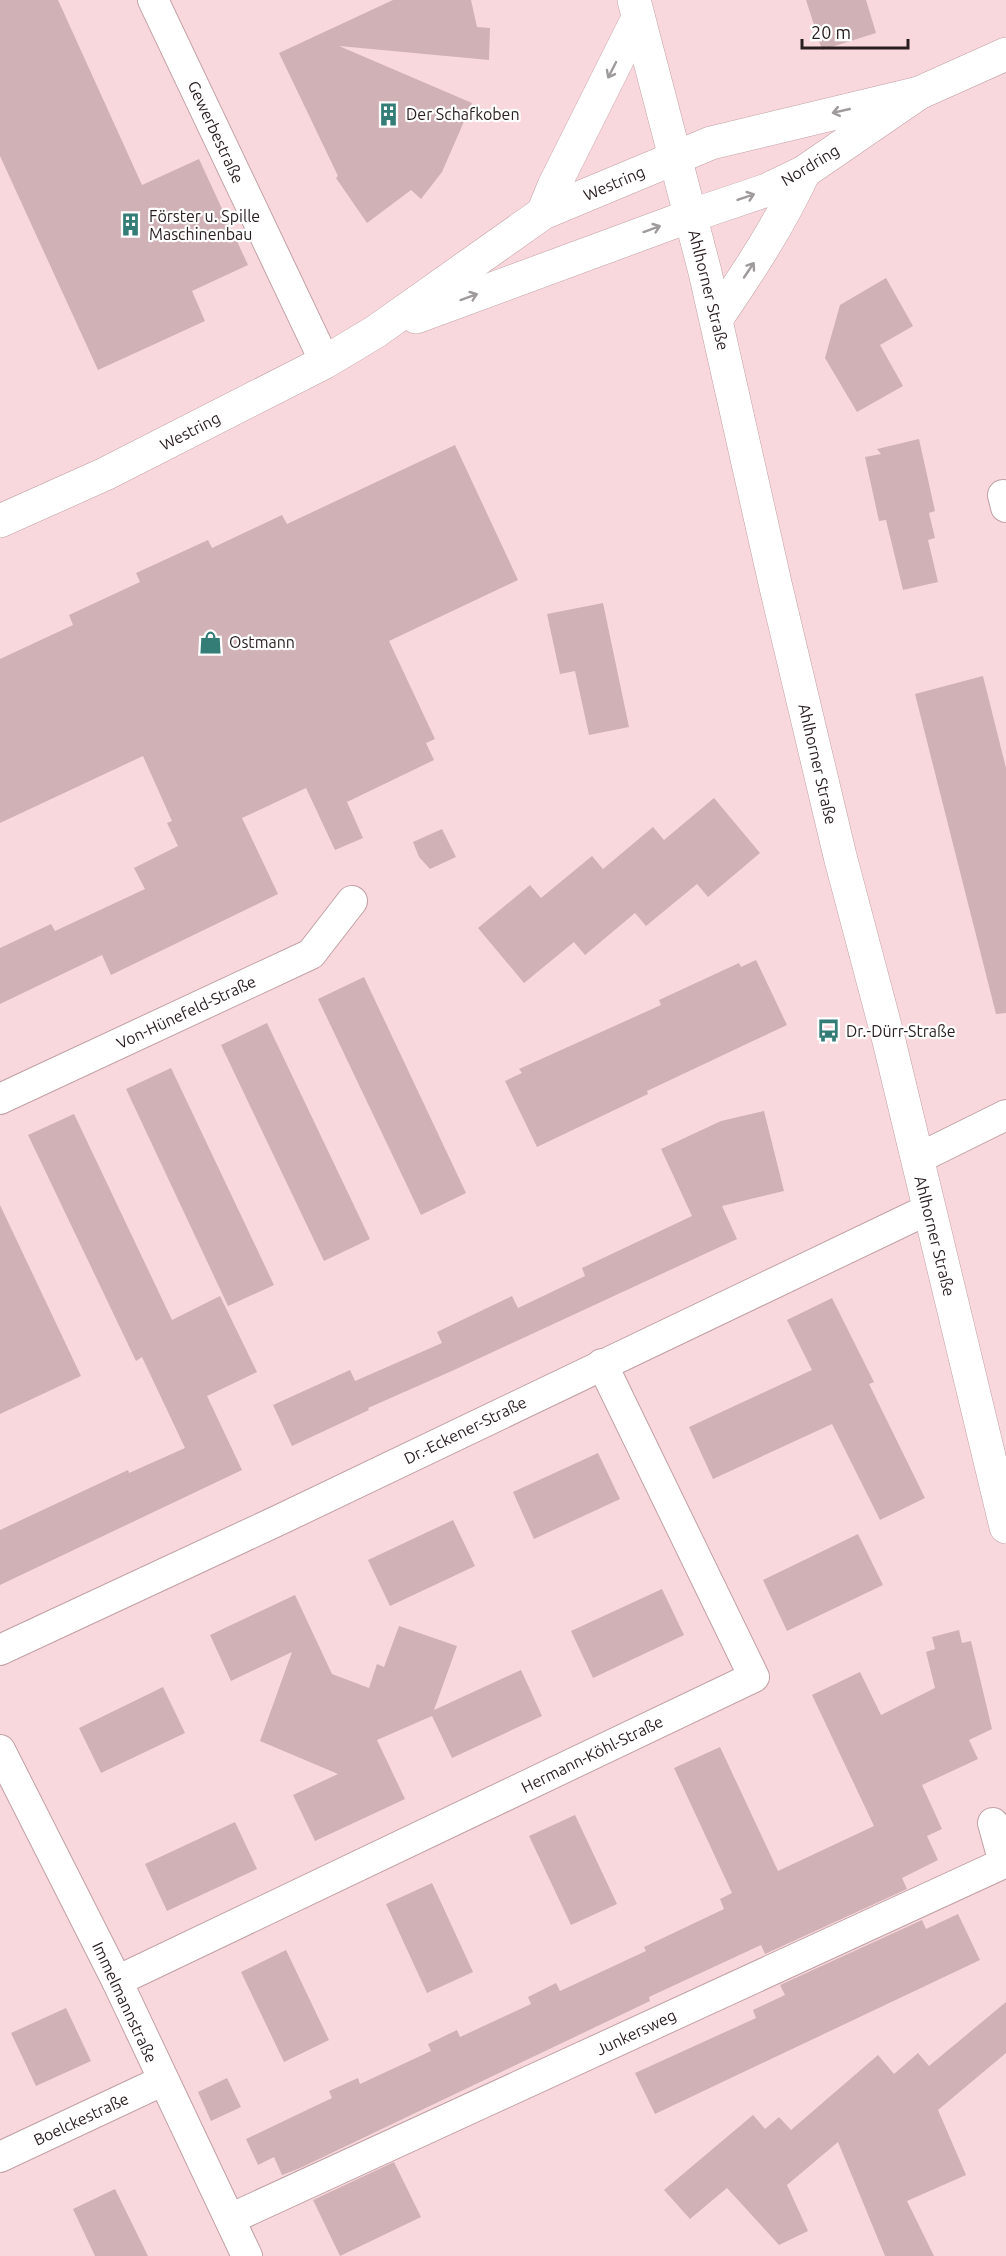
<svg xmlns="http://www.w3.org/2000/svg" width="1006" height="2256" font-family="Ubuntu,sans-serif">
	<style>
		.building { fill: #d0b1b5 }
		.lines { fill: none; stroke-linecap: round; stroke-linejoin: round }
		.minor-casing { stroke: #c0a1a5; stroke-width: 32 }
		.tertiary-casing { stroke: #c0a1a5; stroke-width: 34 }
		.secondary-casing { stroke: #c0a1a5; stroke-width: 34 }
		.minor { stroke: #fff; stroke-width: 30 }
		.tertiary { stroke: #fff; stroke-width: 33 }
		.secondary { stroke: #fff; stroke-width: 33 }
		.oneway { stroke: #9f9a9b }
		.labels { text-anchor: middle; stroke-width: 4.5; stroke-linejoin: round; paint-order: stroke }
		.poi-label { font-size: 16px; fill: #2a1e20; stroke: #fff; text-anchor: start }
		.street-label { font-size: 16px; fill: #2a1e20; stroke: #fff }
	</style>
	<rect width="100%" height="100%" fill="#f8d8dc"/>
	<g class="building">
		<path d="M0,0H58L142,185L199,159L248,265L192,291L205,321L98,370L0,156Z"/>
		<path d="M393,0H471L477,27L490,28L489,60L339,46L472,103L442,172L421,199L411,190L367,223L336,178L338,176L279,53Z"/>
		<path d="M806,0H866L876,33L822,50Z"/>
		<path d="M886,278L913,326L880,345L903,386L857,412L825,358L840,305Z"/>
		<path d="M919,439L935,511L929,513L935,538L928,540L938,582L903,590L886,520L879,521L865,457L881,454L877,449Z"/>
		<path d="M455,445L518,580L389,641L435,739L426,743L434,760L347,802L363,838L335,850L306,788L242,818L278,894L111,975L102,955L0,1004V948L51,924L55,931L145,889L134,868L178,846L167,823L172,821L143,756L0,823V659L73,625L69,615L140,582L136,573L208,540L212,548L282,515L287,524Z"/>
		<path d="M603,603L629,727L589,735L575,671L560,674L547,614Z"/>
		<path d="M983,676L1006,768V1013L996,1014L915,694Z"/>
		<path d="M714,798L760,853L708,897L697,884L646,926L635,913L585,955L574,942L524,983L478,928L530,885L541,898L592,856L603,869L653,827L664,840Z"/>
		<path d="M442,829L456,857L430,869L419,857L413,842Z"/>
		<path d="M756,960L787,1025L647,1091L648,1094L537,1147L505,1081L522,1073L519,1069L661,1005L659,1000L739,963L741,967Z"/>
		<path d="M364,977L466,1193L421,1215L318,999Z"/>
		<path d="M267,1023L370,1239L324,1261L221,1045Z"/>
		<path d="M171,1068L274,1285L228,1306L126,1089Z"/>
		<path d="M764,1111L784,1191L722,1206L737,1239L454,1370L368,1408L369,1410L292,1446L273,1405L350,1370L355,1381L442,1343L437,1332L512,1296L518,1308L585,1276L582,1268L692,1216L661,1149L721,1121Z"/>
		<path d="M74,1114L172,1320L220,1296L257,1372L207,1396L242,1470L0,1585V1530L128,1470L129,1473L185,1448L142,1357L136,1361L28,1135Z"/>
		<path d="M0,1205L81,1376L0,1414Z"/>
		<path d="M832,1298L874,1382L869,1384L925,1498L880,1520L832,1424L713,1479L689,1427L812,1370L787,1320Z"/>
		<path d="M598,1453L620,1499L534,1539L513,1492Z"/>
		<path d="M453,1520L475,1566L390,1606L368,1560Z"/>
		<path d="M858,1534L883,1585L787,1631L763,1580Z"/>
		<path d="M662,1589L684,1635L593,1678L571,1631Z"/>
		<path d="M295,1595L332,1674L369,1688L377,1664L384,1667L399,1626L457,1646L434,1710L521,1670L542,1716L452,1758L432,1716L377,1740L405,1799L315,1841L293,1795L338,1774L260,1741L292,1652L231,1681L210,1635Z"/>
		<path d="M959,1630L962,1643L971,1641L992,1729L969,1740L978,1759L922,1785L942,1829L927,1836L938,1860L902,1878L907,1889L765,1954L761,1945L649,1997L650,2001L298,2169L282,2175L274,2157L258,2165L246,2139L332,2098L329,2091L358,2078L360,2084L431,2051L428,2044L457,2030L460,2037L531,2004L528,1997L556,1983L560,1991L646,1951L644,1947L724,1909L720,1899L732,1893L674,1768L720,1747L778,1871L874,1826L812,1695L860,1672L881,1715L935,1688L926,1652L935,1649L932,1637Z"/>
		<path d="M163,1687L185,1733L101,1773L79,1728Z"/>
		<path d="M575,1815L617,1904L571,1925L529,1836Z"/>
		<path d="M235,1822L257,1869L167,1911L145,1864Z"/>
		<path d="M432,1883L473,1972L427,1993L386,1904Z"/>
		<path d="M958,1914L980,1960L655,2114L635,2073L756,2018L753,2010L785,1995L780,1985L922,1920L926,1929Z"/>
		<path d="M286,1950L329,2040L284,2062L241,1972Z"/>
		<path d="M1006,2002V2053L938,2110L966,2175L907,2201L934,2256H885L838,2142L787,2185L808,2231L779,2245L727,2188L690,2219L664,2190L753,2115L765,2129L779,2117L791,2130L878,2055L894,2074L918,2053L929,2066Z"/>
		<path d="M66,2008L91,2061L36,2086L11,2033Z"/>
		<path d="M227,2078L241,2107L211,2121L198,2092Z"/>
		<path d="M394,2162L421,2217L340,2256L313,2200Z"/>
		<path d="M115,2189L148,2256H95L73,2209Z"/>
	</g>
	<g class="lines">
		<defs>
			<g id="minor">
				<path d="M153,0L325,362"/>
				<path d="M1003,495L1006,507"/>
				<path d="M0,1099L311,954L352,901"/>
				<path d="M917,1159L1006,1115"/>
				<path d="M0,1650L277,1521L929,1209"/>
				<path d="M0,1750L117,1981L247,2256"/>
				<path d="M117,1981L754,1677L602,1364"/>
				<path d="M0,2157L162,2081"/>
				<path d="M230,2219L1004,1863L993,1823"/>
			</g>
			<path id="tertiary" d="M634,0L705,272L775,583L840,856L889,1041L1006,1527"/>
			<g id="secondary">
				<path d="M543,213L554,186L638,18"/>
				<path d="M416,317L690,216L767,190L804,172L919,93L1006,54"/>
				<path d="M717,318C749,271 780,224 804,172"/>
				<path d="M0,521L105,474L325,362L375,332L543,213L711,143L919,93"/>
			</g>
		</defs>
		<use href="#minor" class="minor-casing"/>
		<use href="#tertiary" class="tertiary-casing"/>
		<use href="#secondary" class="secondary-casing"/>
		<use href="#minor" class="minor"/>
		<use href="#tertiary" class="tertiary"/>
		<use href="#secondary" class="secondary"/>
	</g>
	<defs><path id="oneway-shaft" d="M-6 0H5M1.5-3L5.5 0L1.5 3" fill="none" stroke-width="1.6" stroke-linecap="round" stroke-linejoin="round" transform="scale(1.5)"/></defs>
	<g class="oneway">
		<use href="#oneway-shaft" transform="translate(612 70) rotate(117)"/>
		<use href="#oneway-shaft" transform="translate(841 111) rotate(167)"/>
		<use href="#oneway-shaft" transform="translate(746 197) rotate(-19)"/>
		<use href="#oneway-shaft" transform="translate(652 229) rotate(-20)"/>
		<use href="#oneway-shaft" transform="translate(749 270) rotate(-56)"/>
		<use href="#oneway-shaft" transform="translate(469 297) rotate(-20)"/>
	</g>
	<defs>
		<symbol id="building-bare" viewBox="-9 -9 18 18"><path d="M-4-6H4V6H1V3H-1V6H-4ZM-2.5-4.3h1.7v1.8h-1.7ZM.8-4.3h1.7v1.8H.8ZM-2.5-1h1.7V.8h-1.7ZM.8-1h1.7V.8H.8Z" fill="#347c76" stroke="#fff" stroke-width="2.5" paint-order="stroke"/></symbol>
		<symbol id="shop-bare" viewBox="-9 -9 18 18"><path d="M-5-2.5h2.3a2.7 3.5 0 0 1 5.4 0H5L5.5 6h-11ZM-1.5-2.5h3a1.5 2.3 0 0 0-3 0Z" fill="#347c76" stroke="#fff" stroke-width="2.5" paint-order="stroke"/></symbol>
		<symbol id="bus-bare" viewBox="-9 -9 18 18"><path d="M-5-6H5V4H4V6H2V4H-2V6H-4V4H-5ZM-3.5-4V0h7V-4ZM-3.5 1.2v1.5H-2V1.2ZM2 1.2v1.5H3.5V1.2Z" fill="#347c76" stroke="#fff" stroke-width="2.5" paint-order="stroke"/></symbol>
	</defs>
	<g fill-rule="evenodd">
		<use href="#building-bare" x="372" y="98" width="33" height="33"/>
		<use href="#building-bare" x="114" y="208" width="33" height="33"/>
		<use href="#shop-bare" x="194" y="626" width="33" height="33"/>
		<use href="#bus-bare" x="812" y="1014" width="33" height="33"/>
	</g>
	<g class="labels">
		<g class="poi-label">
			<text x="406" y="120">Der Schafkoben</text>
			<text x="149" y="222">Förster u. Spille<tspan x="149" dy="18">Maschinenbau</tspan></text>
			<text x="229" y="648">Ostmann</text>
			<text x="846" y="1037">Dr.-Dürr-Straße</text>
		</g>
		<g class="street-label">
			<text transform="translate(216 132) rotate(65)" y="6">Gewerbestraße</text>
			<text transform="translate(810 165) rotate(-31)" y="6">Nordring</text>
			<text transform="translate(614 183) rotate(-23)" y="6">Westring</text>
			<text transform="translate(709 290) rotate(76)" y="6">Ahlhorner Straße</text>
			<text transform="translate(190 431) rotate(-27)" y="6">Westring</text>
			<text transform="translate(818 764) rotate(77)" y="6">Ahlhorner Straße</text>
			<text transform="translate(186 1012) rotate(-25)" y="6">Von-Hünefeld-Straße</text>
			<text transform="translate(935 1236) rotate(76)" y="6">Ahlhorner Straße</text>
			<text transform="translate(465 1430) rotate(-26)" y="6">Dr.-Eckener-Straße</text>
			<text transform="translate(592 1754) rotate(-26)" y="6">Hermann-Köhl-Straße</text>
			<text transform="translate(125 2002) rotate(65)" y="6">Immelmannstraße</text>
			<text transform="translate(636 2032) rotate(-25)" y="6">Junkersweg</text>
			<text transform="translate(81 2119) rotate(-25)" y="6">Boelckestraße</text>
		</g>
	</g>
	<path d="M802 39v9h106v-9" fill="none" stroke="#2a1e20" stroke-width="3"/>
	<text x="811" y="39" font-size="18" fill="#2a1e20" stroke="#ffffff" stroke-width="4.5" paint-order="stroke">20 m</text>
</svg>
